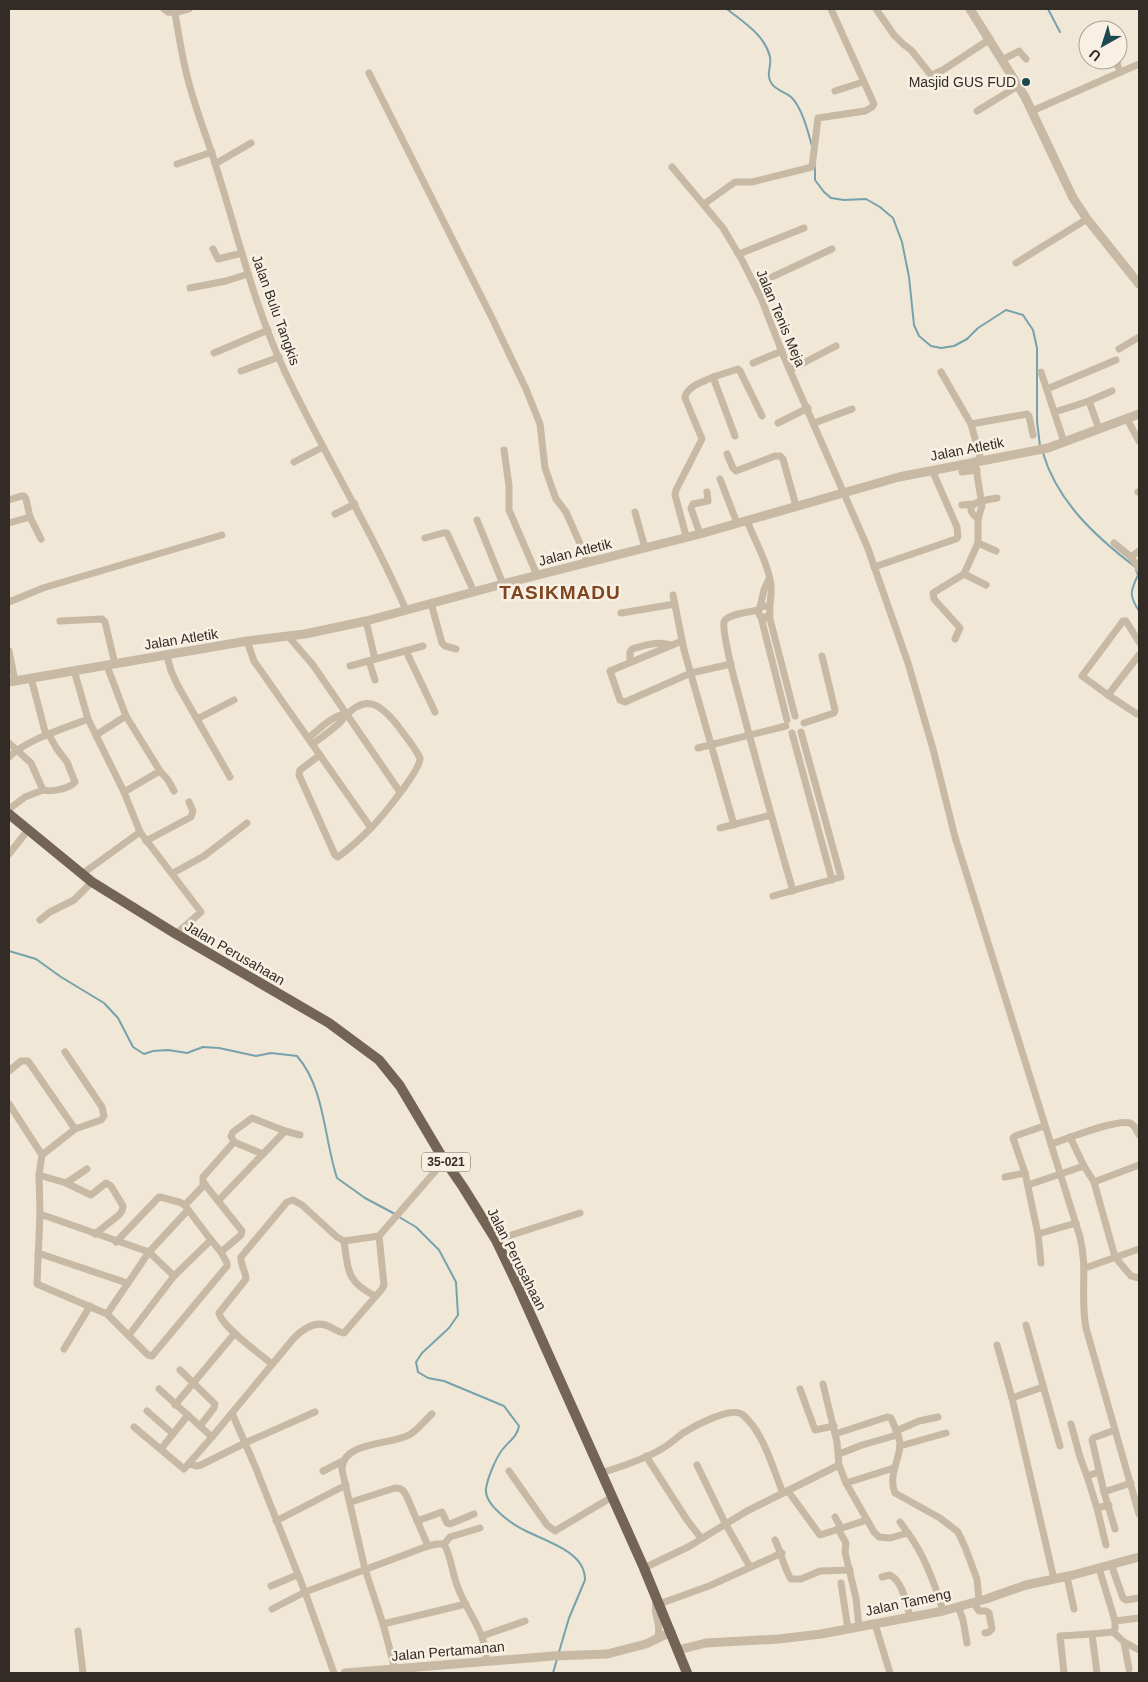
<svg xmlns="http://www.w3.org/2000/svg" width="1148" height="1682" font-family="Helvetica,sans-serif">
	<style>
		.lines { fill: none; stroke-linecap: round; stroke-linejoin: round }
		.stream { stroke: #77a2ac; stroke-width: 2 }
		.minor { stroke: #c7b9a4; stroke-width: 7 }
		.tertiary { stroke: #c7b9a4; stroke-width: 9 }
		.primary { stroke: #746456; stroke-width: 10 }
		.poi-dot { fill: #1c4852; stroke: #f8f1e3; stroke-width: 2 }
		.labels { text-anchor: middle; stroke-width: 5; stroke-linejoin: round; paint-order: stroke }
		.shield { fill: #f8f1e3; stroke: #6e665e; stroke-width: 1 }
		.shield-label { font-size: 12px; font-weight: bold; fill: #332b25 }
		.poi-label { font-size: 14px; fill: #332b25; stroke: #f8f1e3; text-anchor: end }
		.street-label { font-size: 14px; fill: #332b25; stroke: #f8f1e3 }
		.district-label { font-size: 19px; font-weight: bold; letter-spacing: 1px; fill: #7f4421; stroke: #f8f1e3 }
	</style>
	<rect width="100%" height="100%" fill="#f0e7d7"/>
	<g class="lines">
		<g class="stream">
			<path d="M727,9C743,22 765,35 770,57C772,66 765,75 772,84C776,90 785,92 791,97C802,107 808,132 812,146"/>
			<path d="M1048,9L1060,32"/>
			<path d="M815,166V180L824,192L831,198L844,200L866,199L880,207L893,218L902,242L909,277L914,325L919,336L931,346L941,348L954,346L967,339L978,328L1006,310L1023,315L1033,330L1037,348V421L1040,446"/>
			<path d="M1043,453C1057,501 1095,536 1134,566"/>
			<path d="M1136,570L1138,575C1130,592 1129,595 1139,611"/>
			<path d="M9,951L36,959L61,977L104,1003L118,1018L133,1047L144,1054L153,1051L168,1050L187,1053L203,1047L219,1048L256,1056L271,1053L297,1056C325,1088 324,1139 337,1178L365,1198L395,1214"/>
			<path d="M399,1217L416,1227L439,1250L456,1282L458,1315L449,1328L422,1353L416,1362L418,1372L428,1378L444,1381L504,1406L519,1426C517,1437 509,1441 502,1450C496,1458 487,1479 486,1489C484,1505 513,1525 526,1531C542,1539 572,1549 581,1565C584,1570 585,1575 585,1580L569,1618L559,1652"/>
			<path d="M553,1673L557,1659"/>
		</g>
		<g class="minor">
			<path d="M164,9L168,12L175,13"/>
			<path d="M189,9L175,13C179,38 183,63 190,87C196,109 204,130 211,151C236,226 252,303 286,374C324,454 371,529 406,610"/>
			<path d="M876,9L894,35L903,44L911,50L931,75L943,70L990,39"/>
			<path d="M1002,60L1019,51L1026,59"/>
			<path d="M1116,60L1120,72"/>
			<path d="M369,73L493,320L526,389L540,424L545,468L556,499L566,512L585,555L587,563"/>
			<path d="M835,91L863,82"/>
			<path d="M977,111L1018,86"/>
			<path d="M1032,111L1139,64"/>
			<path d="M177,164L212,152"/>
			<path d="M215,164L251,143"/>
			<path d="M672,167L723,228L742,260L761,298L784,357L867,546L908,663L933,749L955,837L1080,1237C1088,1269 1080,1297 1086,1328L1139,1514"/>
			<path d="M704,204L735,182H752L812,167L818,118L865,111L872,107L874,104L831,9"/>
			<path d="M213,249L218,259L242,253"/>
			<path d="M739,254L804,228"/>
			<path d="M1016,263L1087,219"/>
			<path d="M755,285L832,249"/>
			<path d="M190,288L226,281L248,274"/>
			<path d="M1119,349L1139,337"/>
			<path d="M214,353L268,330"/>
			<path d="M753,363L782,351"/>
			<path d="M790,370L836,346"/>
			<path d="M241,371L279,357"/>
			<path d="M941,372L971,424L981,460"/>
			<path d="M1041,372L1064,442"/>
			<path d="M713,377L738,369L740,371L762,416"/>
			<path d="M1047,389L1116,360"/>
			<path d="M1089,401L1112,391"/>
			<path d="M1055,412L1089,401L1099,429"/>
			<path d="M1127,419L1139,441"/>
			<path d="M778,423L808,408"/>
			<path d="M814,423L852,409"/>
			<path d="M971,424L1027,414L1029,416L1033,435"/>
			<path d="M504,450L509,486V510L537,575"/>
			<path d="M727,454L733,468L736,471L775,456H780L783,459L796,506"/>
			<path d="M294,462L323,447"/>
			<path d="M962,472L977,470"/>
			<path d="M720,479L737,523"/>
			<path d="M1138,492H1139"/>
			<path d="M9,500L21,496H24L26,499L30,517"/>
			<path d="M962,505L973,504"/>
			<path d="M635,512L645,548"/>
			<path d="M335,514L355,504"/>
			<path d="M978,519C958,503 986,500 997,498"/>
			<path d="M477,520L503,584"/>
			<path d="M747,521C755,541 768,563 771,585C772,595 769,604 770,613L766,618L760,616L758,612L760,607L765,606L769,607"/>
			<path d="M9,523L30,517L41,539"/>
			<path d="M700,534L691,508L693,504L708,501L707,492"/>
			<path d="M686,536L675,495L676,490L702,439L685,398C686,386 704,382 713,377L735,436"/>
			<path d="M425,538L443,533H447L474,592"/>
			<path d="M978,543L996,551"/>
			<path d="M1114,543L1131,557"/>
			<path d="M1139,551L1131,557L1139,569"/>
			<path d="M874,567L956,539L958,537L957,527L932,470"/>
			<path d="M964,574L986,585"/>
			<path d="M673,595L684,650L734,825"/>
			<path d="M9,602L43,588L222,535"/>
			<path d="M431,603L442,643L445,646L456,649"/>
			<path d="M760,607L764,590L769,579"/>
			<path d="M759,610C750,612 727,614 724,622C722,630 733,675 736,685C754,754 773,822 793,891"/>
			<path d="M621,613L675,604"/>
			<path d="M769,615L795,716"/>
			<path d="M761,617L787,720"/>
			<path d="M60,621L102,619L105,622L115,664"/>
			<path d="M366,621L375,659"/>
			<path d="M288,636L313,665L400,792"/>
			<path d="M955,639L960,628L934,599L933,593L964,574L978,543V519L982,506L975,461"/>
			<path d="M247,641L254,661L371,828"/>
			<path d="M682,641L610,671L620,700L625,702L691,673L731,664"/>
			<path d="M9,651L15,681"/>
			<path d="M406,651L435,712"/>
			<path d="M167,656L171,671L178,686L230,777"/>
			<path d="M369,661L375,680"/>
			<path d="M630,662V652L632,649C646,645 657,641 671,645"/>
			<path d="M107,666L126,716L160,771L168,780L174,791"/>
			<path d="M350,666L423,646"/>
			<path d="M74,670L88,719L124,792L140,832L201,912L176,934"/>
			<path d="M31,678L46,735"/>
			<path d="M1108,695L1082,676L1123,621H1126L1139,642"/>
			<path d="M1137,714L1108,695L1139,655"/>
			<path d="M197,719L234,700"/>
			<path d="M804,723L834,713L835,710L822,656"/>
			<path d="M792,733L832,880"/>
			<path d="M96,735L126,716"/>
			<path d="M308,738C319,730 332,715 346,714"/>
			<path d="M9,743L31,763L43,790L25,797L9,809"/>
			<path d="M313,744C322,736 335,729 343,719C365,693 380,703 398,726C405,736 415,747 420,758C421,770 380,819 370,829C360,839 349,849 338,857L335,855L299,775L300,770L320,755"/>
			<path d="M698,748L786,726"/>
			<path d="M9,757C28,739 63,729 88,719"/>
			<path d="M43,790C52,792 69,789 75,782L67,762L57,749L49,735"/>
			<path d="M124,792L160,771"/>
			<path d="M720,828L771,815"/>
			<path d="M146,841L191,817L193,811L189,802"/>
			<path d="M9,854L28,830"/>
			<path d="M173,873L204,856L247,823"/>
			<path d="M82,874L140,832"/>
			<path d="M773,896L841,877L801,732"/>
			<path d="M40,920L50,912L74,900L92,882"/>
			<path d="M9,1071L21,1061H28L75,1129L101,1120L104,1116L102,1107L65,1052"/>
			<path d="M9,1104L42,1155L39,1175L40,1214L37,1284L107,1314L148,1355L152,1356L227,1266V1263L221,1252L241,1235L242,1231L203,1182V1177L234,1142L263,1154L285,1131L300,1135"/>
			<path d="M1044,1126L1015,1136L1013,1138L1025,1173L1038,1234L1076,1223"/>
			<path d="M1070,1137L1084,1166"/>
			<path d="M234,1142L231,1136L233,1132L252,1118L285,1131"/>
			<path d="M1051,1144C1067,1139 1115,1119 1130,1123C1135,1125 1137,1131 1139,1135"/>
			<path d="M42,1155L75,1129"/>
			<path d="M39,1175L66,1183L91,1195L106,1183L111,1186L123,1206L122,1211L119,1215L95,1234"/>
			<path d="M1005,1177L1025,1173"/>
			<path d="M1094,1182L1139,1165"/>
			<path d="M66,1183L87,1169"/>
			<path d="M1028,1185L1084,1166L1094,1182L1115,1257L1131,1276L1139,1278"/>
			<path d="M218,1201L263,1154"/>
			<path d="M186,1207L211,1240"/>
			<path d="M40,1214L149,1252L174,1276"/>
			<path d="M1038,1234L1041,1263"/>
			<path d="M496,1240L580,1213"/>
			<path d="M344,1241C348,1269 346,1282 375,1296"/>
			<path d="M116,1242L158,1198L160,1197L179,1202L185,1205L205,1184"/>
			<path d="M38,1253L127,1283"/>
			<path d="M1085,1268L1139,1249"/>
			<path d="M107,1314L149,1252L188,1210"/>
			<path d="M1026,1325L1060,1446"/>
			<path d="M129,1335L174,1276L211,1240L221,1252"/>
			<path d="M997,1345L1012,1398L1054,1579"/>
			<path d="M64,1349L90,1306"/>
			<path d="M272,1364C260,1354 222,1327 219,1313L246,1279C246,1271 240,1265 241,1257L287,1202L293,1200L302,1205L337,1237L344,1241L379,1236L445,1160"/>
			<path d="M180,1370L215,1404L214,1408L200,1426"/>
			<path d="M823,1384L837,1442L839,1465"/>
			<path d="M159,1389L212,1437L294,1338C303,1329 315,1320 328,1326C333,1328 338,1332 344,1333L382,1289L384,1285L379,1236"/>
			<path d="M800,1389L815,1430L834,1426"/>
			<path d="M1012,1398L1043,1387"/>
			<path d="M175,1405L235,1333"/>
			<path d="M147,1411L173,1434"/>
			<path d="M232,1413L255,1466L305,1592L334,1673"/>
			<path d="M1071,1424L1080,1457L1087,1476"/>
			<path d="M134,1427L184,1469L212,1437"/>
			<path d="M1115,1430L1093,1438L1092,1440L1104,1492L1131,1483"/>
			<path d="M896,1431L919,1421L938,1417"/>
			<path d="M835,1434L887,1417L891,1418C894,1426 900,1436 900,1445C899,1461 888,1477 895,1493L940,1518L958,1532L965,1547L977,1579L979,1601"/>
			<path d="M900,1446L946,1433"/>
			<path d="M161,1449L188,1415"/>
			<path d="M839,1454L862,1445L897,1435"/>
			<path d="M646,1456L687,1520L701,1538"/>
			<path d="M189,1464L197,1466L201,1465L245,1443L315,1412"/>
			<path d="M697,1465L725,1523L750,1567"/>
			<path d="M323,1471L343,1461"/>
			<path d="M509,1471L547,1525L555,1531L612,1497"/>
			<path d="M601,1473C620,1467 640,1461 658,1451C668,1446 675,1439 683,1433C694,1426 733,1405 743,1415C764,1433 773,1469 783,1493"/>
			<path d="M846,1483L894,1468"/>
			<path d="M788,1491L820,1535L867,1520"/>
			<path d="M1104,1492L1115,1529"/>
			<path d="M351,1502L395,1488C402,1488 404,1491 407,1497L428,1546"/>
			<path d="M1097,1508L1087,1476L1099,1472"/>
			<path d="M835,1517L841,1528"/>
			<path d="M276,1521L346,1485"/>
			<path d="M417,1521L442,1512L447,1523L450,1524L474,1514"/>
			<path d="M900,1522L908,1533"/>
			<path d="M838,1529L846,1543L845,1552L856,1598L859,1627"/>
			<path d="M775,1540C780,1550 786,1573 791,1579H801L820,1571L850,1570"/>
			<path d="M444,1544L450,1537L480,1528"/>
			<path d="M1106,1545L1097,1508L1109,1505"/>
			<path d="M1111,1564L1123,1598L1126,1600L1139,1598"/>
			<path d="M644,1568L688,1547L747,1511L839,1465L846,1483L874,1532L879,1537L890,1538L908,1533C925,1556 935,1584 943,1611"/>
			<path d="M1099,1568L1115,1621V1629L1113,1632L1124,1642L1139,1650"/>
			<path d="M882,1577L890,1575C903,1582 906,1603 910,1616"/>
			<path d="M1067,1577L1074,1609"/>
			<path d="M841,1583L848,1629"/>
			<path d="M271,1586L297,1575"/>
			<path d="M657,1599C651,1613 663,1624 657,1639"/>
			<path d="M973,1602L979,1611H986L989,1613L992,1629L989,1632L985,1633"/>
			<path d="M659,1604L709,1586L782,1553"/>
			<path d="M958,1606L963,1620L967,1643"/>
			<path d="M272,1609L305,1592L428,1546L437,1544H444C451,1556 452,1572 457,1585C466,1612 487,1632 486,1661"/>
			<path d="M1115,1621L1139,1618"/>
			<path d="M383,1624L466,1604"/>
			<path d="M875,1624L890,1673"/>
			<path d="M78,1631L83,1673"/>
			<path d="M482,1636L525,1621"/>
			<path d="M1124,1642L1129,1669"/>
			<path d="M395,1669L383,1624L365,1569L342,1470C341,1441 392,1445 409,1435C418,1430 425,1420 432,1414"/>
			<path d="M1064,1673L1060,1636L1092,1634"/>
			<path d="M1097,1673L1092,1634L1113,1632"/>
		</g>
		<g class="tertiary">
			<path d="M970,9L1025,97L1073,198L1087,219L1139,284"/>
			<path d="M9,682L247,641L305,634L366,621L503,584L700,534L899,477L1048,448L1139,414"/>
			<path d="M678,1650L706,1643L779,1639L821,1634L943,1611L986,1599L1026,1585L1073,1575L1139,1557"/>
			<path d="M345,1673L553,1656L607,1654L646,1644L671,1632"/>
		</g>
		<path class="primary" d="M9,814L92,882L176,934L329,1023L379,1060L400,1086L441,1155L463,1187L496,1240L517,1284L644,1568L687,1673"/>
	</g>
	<circle class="poi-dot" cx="1026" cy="82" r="5"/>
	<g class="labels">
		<rect class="shield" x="422" y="1152.5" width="48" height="19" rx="4"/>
		<g class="shield-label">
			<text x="446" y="1166">35-021</text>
		</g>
		<g class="poi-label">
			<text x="1016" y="87">Masjid GUS FUD</text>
		</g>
		<g class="street-label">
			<text transform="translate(276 310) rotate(70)" y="5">Jalan Bulu Tangkis</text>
			<text transform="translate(781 318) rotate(67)" y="5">Jalan Tenis Meja</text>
			<text transform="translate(967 449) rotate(-11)" y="5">Jalan Atletik</text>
			<text transform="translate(575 552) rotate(-14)" y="5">Jalan Atletik</text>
			<text transform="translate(181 639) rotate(-9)" y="5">Jalan Atletik</text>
			<text transform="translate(235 953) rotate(30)" y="5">Jalan Perusahaan</text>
			<text transform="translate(517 1259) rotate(63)" y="5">Jalan Perusahaan</text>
			<text transform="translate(908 1602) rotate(-12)" y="5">Jalan Tameng</text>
			<text transform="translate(448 1651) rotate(-5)" y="5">Jalan Pertamanan</text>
		</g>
		<g class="district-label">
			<text x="560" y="599">TASIKMADU</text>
		</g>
	</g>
	<rect width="1148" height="1682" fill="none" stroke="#332b25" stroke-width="20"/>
	<g transform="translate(1103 45) rotate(219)"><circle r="24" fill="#f8f1e3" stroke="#a9a297"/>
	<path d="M0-4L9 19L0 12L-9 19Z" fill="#1c4852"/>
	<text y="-8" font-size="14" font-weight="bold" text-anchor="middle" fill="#332b25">U</text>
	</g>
</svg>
